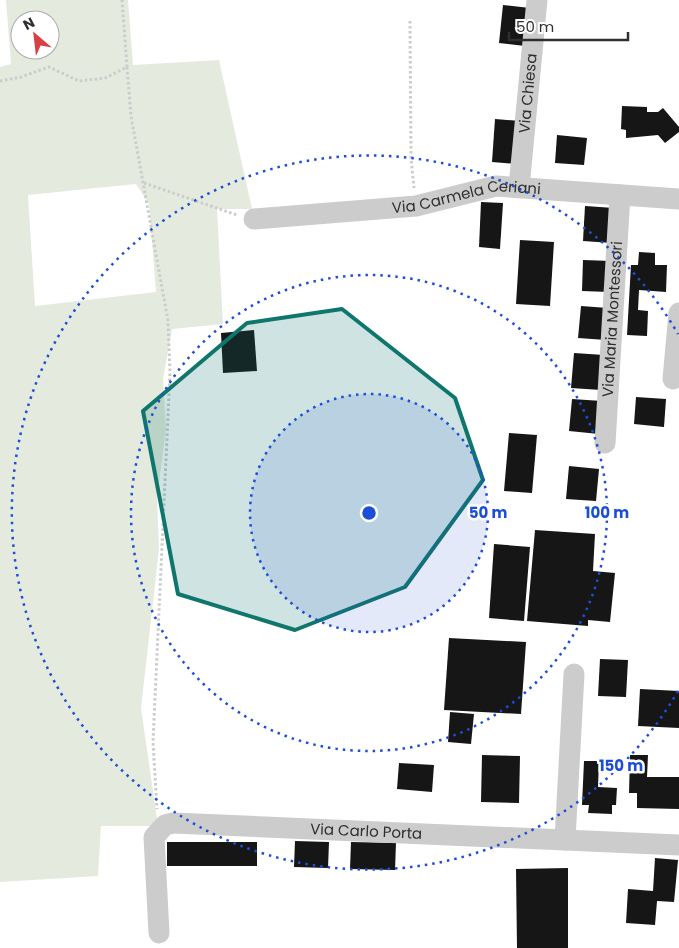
<svg xmlns="http://www.w3.org/2000/svg" width="679" height="948" font-family="Poppins,sans-serif">
	<style>
		.green { fill: #e4ebde; fill-rule: evenodd }
		.building { fill: #161616 }
		.lines { fill: none; stroke-linecap: round; stroke-linejoin: round }
		.path { stroke: #ccc; stroke-width: 3; stroke-dasharray: 2.5 2.5; stroke-linecap: butt }
		.minor { stroke: #ccc; stroke-width: 21 }
		.marked { fill: #0f766e; fill-opacity: 0.2; stroke: #0f766e; stroke-width: 4; stroke-linejoin: round }
		.ring { fill: none; stroke: #1d4ed8; stroke-width: 2.5; stroke-dasharray: 2.5 5 }
		.labels { text-anchor: middle; stroke-width: 5; stroke-linejoin: round; paint-order: stroke }
		.street-label { font-size: 15px; fill: #2f2f2f; stroke: #fff }
		.centre { fill: #1d4ed8; stroke: #fff; stroke-width: 2.5 }
		.ring-label { font-size: 15px; text-anchor: middle; font-weight: bold; fill: #1d4ed8; stroke: #fff; stroke-width: 5; stroke-linejoin: round; paint-order: stroke }
	</style>
	<rect width="100%" height="100%" fill="#fff"/>
	<path class="green" d="M6,0H128L133,65L219,60L252,209H217L223,324L172,329L163,379L166,429L157,498L159,549L141,708L158,826H101L98,876L0,882V67L11,64ZM20,20H50V50H20ZM136,184L149,204L156,292L35,306L28,195Z"/>
	<g class="building">
		<path d="M503,5L530,8L525,46L499,43Z"/>
		<path d="M622,106L647,107V112H658L663,108L679,127V132L665,143L658,135L626,138V130L621,129Z"/>
		<path d="M495,119L521,121L518,164L492,162Z"/>
		<path d="M557,135L587,138L584,165L555,163Z"/>
		<path d="M481,202L503,203L500,249L479,247Z"/>
		<path d="M585,206L614,208L612,243L583,241Z"/>
		<path d="M520,240L554,242L550,306L516,304Z"/>
		<path d="M639,252L655,253V265H667L666,292L639,290L638,310L648,311L647,336L627,335L631,265H638Z"/>
		<path d="M583,260L611,261L609,292L582,291Z"/>
		<path d="M581,306L608,308L606,340L578,338Z"/>
		<path d="M254,330L257,371L223,373L221,333Z"/>
		<path d="M574,353L604,355L601,390L571,388Z"/>
		<path d="M636,397L666,399L664,427L634,424Z"/>
		<path d="M572,399L602,401L599,434L569,431Z"/>
		<path d="M509,433L537,435L532,493L504,491Z"/>
		<path d="M569,466L599,469L596,501L566,499Z"/>
		<path d="M535,530L595,534L593,571L615,573L610,622L588,620V626L527,621Z"/>
		<path d="M494,544L530,547L524,621L489,618Z"/>
		<path d="M449,638L526,642L521,714L444,710Z"/>
		<path d="M600,659L628,660L626,697L598,696Z"/>
		<path d="M640,689L679,691V728L638,726Z"/>
		<path d="M450,712L474,714L471,744L448,742Z"/>
		<path d="M482,755L520,756L519,803L481,802Z"/>
		<path d="M630,755H648L647,777H679V809L637,808V793H629Z"/>
		<path d="M584,761H599L598,787L617,788L616,805H612V814L588,813L589,805H582Z"/>
		<path d="M399,763L434,765L432,792L397,789Z"/>
		<path d="M295,841L329,842L328,868L294,867Z"/>
		<rect x="167" y="842" width="90" height="24"/>
		<path d="M351,842L396,843L395,870L350,869Z"/>
		<path d="M655,858L678,860L674,902L657,901L655,925L626,923L628,889L653,891Z"/>
		<path d="M568,868V948H517L516,869Z"/>
	</g>
	<g class="lines">
		<g class="path">
			<path d="M410,21L411,158L414,188"/>
			<path d="M127,67L131,116L168,321L170,372L153,742L157,809"/>
			<path d="M0,81L21,77L49,67L79,81L105,78L127,67L122,0"/>
			<path d="M144,183L237,215"/>
		</g>
		<g class="minor">
			<path id="s1" d="M519,187L537,0"/>
			<path id="s2" d="M254,219L416,206L496,186L679,199"/>
			<path d="M673,379L679,313"/>
			<path id="s3" d="M605,443L620,195"/>
			<path d="M565,840L574,674"/>
			<path id="s4" d="M159,933L154,837L165,825L173,823L679,845"/>
		</g>
	</g>
	<path class="marked" d="M342,309L455,398L483,480L405,587L295,630L178,594L143,411L247,323Z"/>
	<circle cx="369" cy="513" r="119" fill="#1d4ed8" fill-opacity=".12"/>
	<g class="ring">
		<circle cx="369" cy="513" r="119"/>
		<circle cx="369" cy="513" r="238"/>
		<path d="M678 691A357 357 0 1 1 678 334"/>
	</g>
	<g class="labels">
		<g class="street-label">
			<text dy="5" stroke="none"><textPath href="#s1" startOffset="94">Via Chiesa</textPath></text>
			<text dy="5" stroke="none"><textPath href="#s2" startOffset="214">Via Carmela Ceriani</textPath></text>
			<text dy="5" stroke="none"><textPath href="#s3" startOffset="124">Via Maria Montessori</textPath></text>
			<text dy="5" stroke="none"><textPath href="#s4" startOffset="314">Via Carlo Porta</textPath></text>
		</g>
	</g>
	<circle cx="369" cy="513" r="8" class="centre"/>
	<g class="ring-label">
		<text x="488" y="518">50 m</text>
		<text x="607" y="518">100 m</text>
		<text x="621" y="771">150 m</text>
	</g>
	<g transform="translate(35 35) rotate(332)"><circle r="24" fill="#ffffff" stroke="#acacac"/>
	<path d="M0-4L9 19L0 12L-9 19Z" fill="#d83f43"/>
	<text y="-8" font-size="14" font-weight="bold" text-anchor="middle" fill="#2f2f2f">N</text>
	</g>
	<path d="M509 32v8h119v-8" fill="none" stroke="#2f2f2f" stroke-width="2.5"/>
	<text x="516" y="32" font-size="15" fill="#2f2f2f" stroke="#ffffff" stroke-width="4" paint-order="stroke">50 m</text>
</svg>
